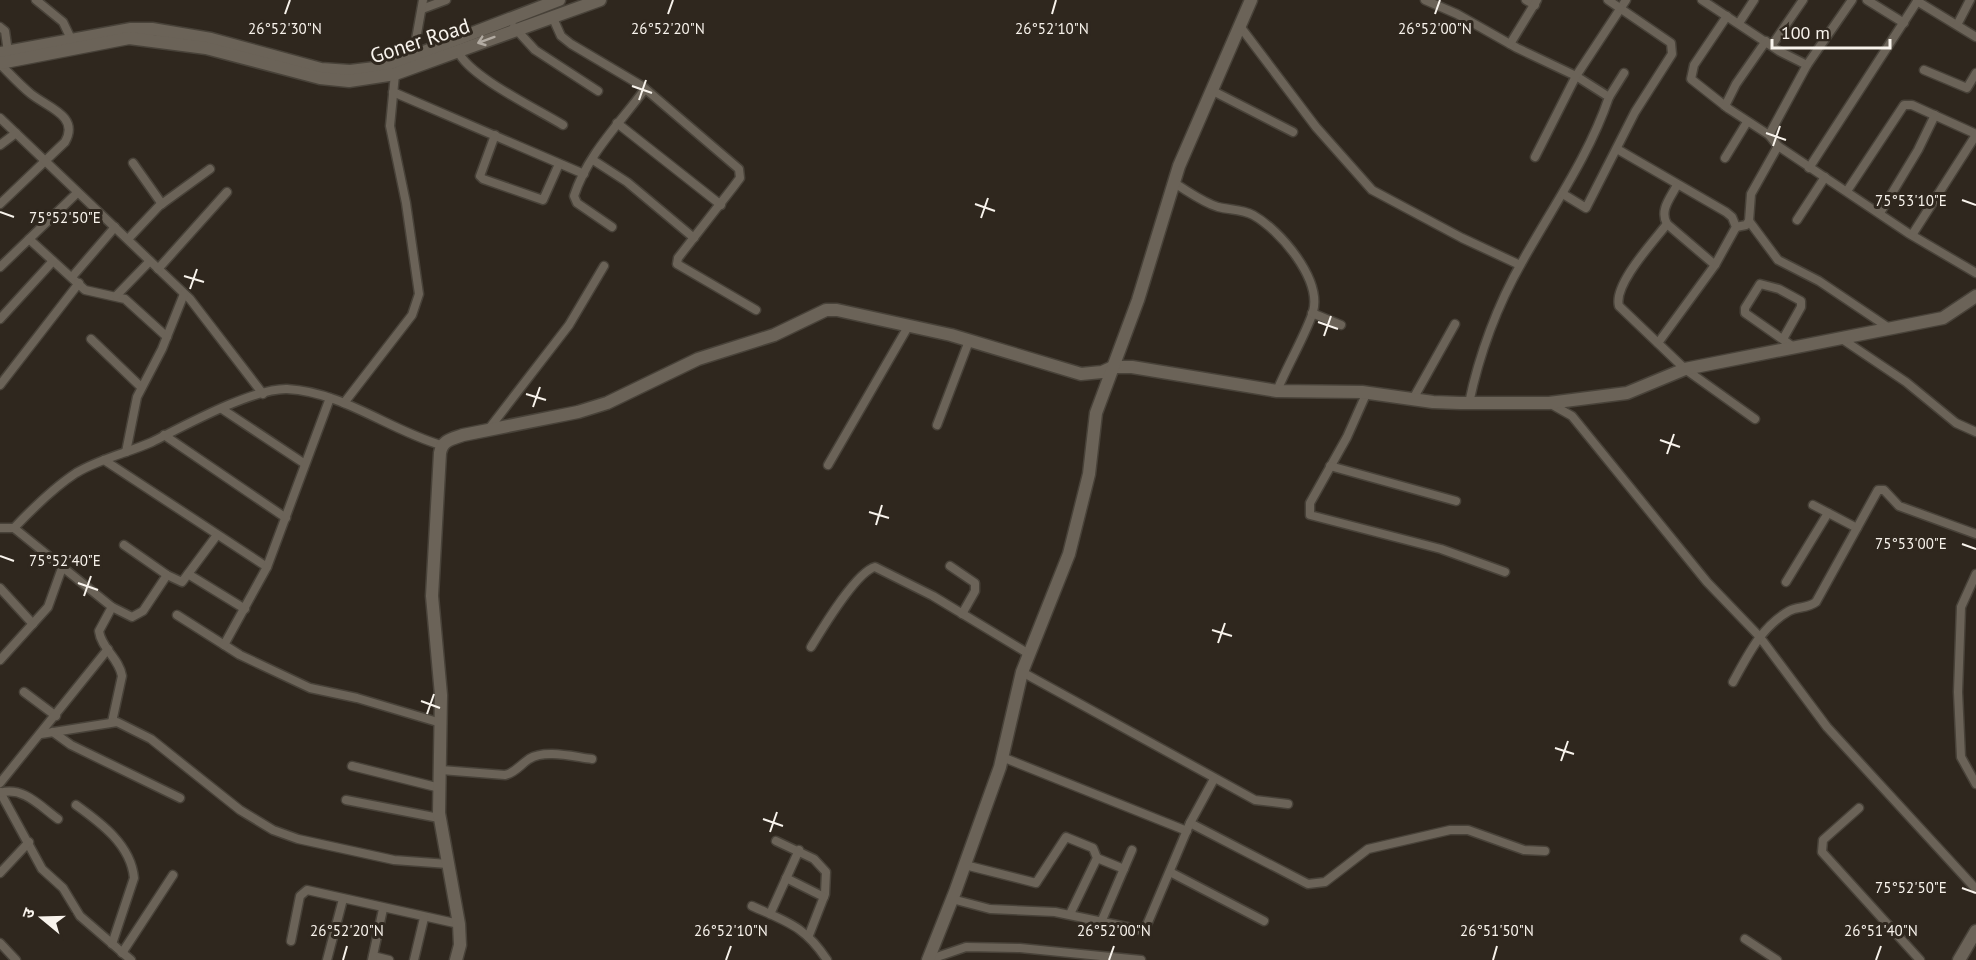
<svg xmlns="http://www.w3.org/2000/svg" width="1976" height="960" font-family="'PT Sans','Noto Sans Devanagari',sans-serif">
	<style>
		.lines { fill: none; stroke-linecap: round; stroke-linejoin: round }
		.street-casing { stroke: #484239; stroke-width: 11 }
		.secondary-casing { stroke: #484239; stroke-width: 15 }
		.street { stroke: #6b6358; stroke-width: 8 }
		.secondary { stroke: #6b6358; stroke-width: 12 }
		.oneway { stroke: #b2aba2 }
		.ticks { fill: none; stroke: #f8f3ec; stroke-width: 2 }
		.labels { text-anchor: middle; stroke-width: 6; stroke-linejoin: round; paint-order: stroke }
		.street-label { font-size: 21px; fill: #f8f3ec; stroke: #2f271e }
		.ticks-label { font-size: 15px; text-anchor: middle; fill: #f8f3ec; stroke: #2f271e; stroke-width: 6; stroke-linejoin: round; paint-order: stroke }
	</style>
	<rect width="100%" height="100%" fill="#2f271e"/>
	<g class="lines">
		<defs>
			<g id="street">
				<path d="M36,0L63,22L73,43"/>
				<path d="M1425,0L1457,14L1517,48L1576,76L1609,97C1589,156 1552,208 1522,262C1498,304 1479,355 1469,403"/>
				<path d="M1526,0L1535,5"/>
				<path d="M1702,0L1779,51L1807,65L1769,135L1778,146L1908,233L1976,273"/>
				<path d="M1867,0L1904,23"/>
				<path d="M1917,1L1976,37"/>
				<path d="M422,9L446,0"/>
				<path d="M552,16L561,36L571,44L642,86L739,169L740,178L734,186L678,258L677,264L756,310"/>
				<path d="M1727,16L1694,65L1691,79L1729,109L1769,135"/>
				<path d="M1739,23L1754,0"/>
				<path d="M1239,25L1316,127L1372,190L1462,238L1520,265"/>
				<path d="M1957,25L1970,0"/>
				<path d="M0,27L5,31L8,52"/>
				<path d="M514,27L535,50L598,91"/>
				<path d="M1510,44L1537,0"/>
				<path d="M1772,45L1803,0"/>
				<path d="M458,51C468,76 537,109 563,125"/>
				<path d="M413,56L423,0"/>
				<path d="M0,64C10,74 20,85 31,94C47,107 80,116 65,142L0,204"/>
				<path d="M1807,65L1852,0"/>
				<path d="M1924,70L1967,88L1976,73"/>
				<path d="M1211,90L1293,132"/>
				<path d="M393,92L584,174"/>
				<path d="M1609,97L1624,73"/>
				<path d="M1725,106L1736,84L1766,41"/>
				<path d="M0,118L190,299L263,394"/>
				<path d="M617,123L721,205"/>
				<path d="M495,135L480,176L483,179L543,200L559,164"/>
				<path d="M0,145L16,133"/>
				<path d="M1617,149L1726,212L1732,217L1736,227L1715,265L1658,343"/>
				<path d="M1535,157L1576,76L1626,0"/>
				<path d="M1725,158L1747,122"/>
				<path d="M593,160L627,182L694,238"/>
				<path d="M133,163L162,204"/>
				<path d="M1809,168L1918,0"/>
				<path d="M1174,183C1188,191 1202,202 1218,207C1230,210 1242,209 1253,215C1280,230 1322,279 1313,312C1306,334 1287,366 1277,391"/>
				<path d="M1677,185C1671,197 1659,210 1667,224L1715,265"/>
				<path d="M1847,191L1904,105H1912L1976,134"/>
				<path d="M1563,194L1586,208L1635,112L1672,54L1671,43L1608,0"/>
				<path d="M1880,213L1918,150L1935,115"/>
				<path d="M1797,220L1825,177"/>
				<path d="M1749,221L1778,260L1819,281L1889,328"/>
				<path d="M1667,224C1653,242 1613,285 1619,306L1685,369L1755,419"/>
				<path d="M612,227L577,203L574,196C587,155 620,123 645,89"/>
				<path d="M1736,227L1746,225L1749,221L1751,194L1778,146"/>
				<path d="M1912,235L1976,135"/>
				<path d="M29,239L85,290L125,299L167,337"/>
				<path d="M128,239L159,206L210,169"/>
				<path d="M0,267L77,193"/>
				<path d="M158,269L227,192"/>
				<path d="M72,277L115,227"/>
				<path d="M116,296L150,261"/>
				<path d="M1312,313L1341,325"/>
				<path d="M0,319L53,261"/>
				<path d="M91,339L141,387"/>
				<path d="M1783,339L1801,307V301L1779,289L1760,284L1745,308V313L1795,348"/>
				<path d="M1842,339L1906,382L1956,423L1976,432"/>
				<path d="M0,385L79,283"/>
				<path d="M1367,392L1347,437L1310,503V515L1441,549L1505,572"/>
				<path d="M1413,399L1455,324"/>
				<path d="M344,403L412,315L419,294L406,203L390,126L395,74"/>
				<path d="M1549,403L1572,416L1707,582L1759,636L1827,727L1976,889"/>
				<path d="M222,409L305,464"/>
				<path d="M937,425L969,341"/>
				<path d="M488,430L569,325L604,266"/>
				<path d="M164,435L286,518"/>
				<path d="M126,452L137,397L162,349L184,294"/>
				<path d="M104,460L267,567"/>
				<path d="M828,465L909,325"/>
				<path d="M1330,466L1456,501"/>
				<path d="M1813,505L1857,528"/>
				<path d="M0,528H14L112,607L132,617L143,611L167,575"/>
				<path d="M14,528C33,508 53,488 76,473C99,459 127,453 152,442C184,426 253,388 287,389C343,392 389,430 441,445"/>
				<path d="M124,545L167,575L182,582L217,535"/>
				<path d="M950,566L975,583V591L962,614"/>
				<path d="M188,574L245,609"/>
				<path d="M1976,574L1961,607L1958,692L1961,757L1976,784"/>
				<path d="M1786,582L1828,513"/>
				<path d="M0,588L33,624"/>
				<path d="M112,607L99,631C101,648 119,658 122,676L112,722"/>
				<path d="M177,615L240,655L310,688L357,698L441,723"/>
				<path d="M224,645L267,567L330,398"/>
				<path d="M811,647C822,629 856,572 875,567L933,596L1029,654"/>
				<path d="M0,660L48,607L62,568"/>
				<path d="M1022,672L1255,800L1288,804"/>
				<path d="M1733,682C1748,655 1761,627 1789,611C1798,606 1807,609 1816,602L1878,490H1884L1899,506L1976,534"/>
				<path d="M24,692L56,716"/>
				<path d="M53,732L71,745L180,798"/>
				<path d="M41,734L117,722L151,739L240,810L273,830L298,839L394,860L448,864"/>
				<path d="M1002,757L1187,831"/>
				<path d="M352,766L440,788"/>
				<path d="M441,770L505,775C515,773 520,765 529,759C545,749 574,757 592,759"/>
				<path d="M0,783L108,649"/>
				<path d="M0,792L42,869L63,888L80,916L131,960"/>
				<path d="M0,793C23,786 40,806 58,819"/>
				<path d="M346,800L439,818"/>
				<path d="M76,805C101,823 131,845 134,878L112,944"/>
				<path d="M1859,808L1823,840L1822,852L1920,960"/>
				<path d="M1190,823L1308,884L1325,882L1368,849L1450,830H1468L1524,850L1545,851"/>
				<path d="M776,841L814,859L826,872L825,894L809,935"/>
				<path d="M1097,858L1124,869"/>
				<path d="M965,865L1036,883L1066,837L1093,848L1097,858L1070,914"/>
				<path d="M1170,872L1264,921"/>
				<path d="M0,873L29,842"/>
				<path d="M786,878L824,897"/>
				<path d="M952,899L990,909L1055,912L1141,930L1146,927L1190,823L1214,779"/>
				<path d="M752,906C787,922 805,926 827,960"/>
				<path d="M770,914L799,850"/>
				<path d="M1102,920L1132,850"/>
				<path d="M1745,939L1777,960"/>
				<path d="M291,941L300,896L307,890L459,924"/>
				<path d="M0,943L16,960"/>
				<path d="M122,953L173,875"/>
				<path d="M373,956L389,960"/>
				<path d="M327,960L343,899"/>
				<path d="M372,960L383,909"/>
				<path d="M414,960L424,918"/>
				<path d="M928,960L966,947L1020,948L1141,960"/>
			</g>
			<g id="secondary">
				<path d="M0,53L131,29H152L211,39L321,69L350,71L375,68L413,56L559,0"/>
				<path d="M0,63L129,38L206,48L320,78L349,81L395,74L600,0"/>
				<path d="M456,960L460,945L459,924L439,813L441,695L432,596L440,453C442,440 452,439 463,435L578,412L607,403L698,359L774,335L826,310H837L951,335L1081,374L1102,372L1113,367H1132L1277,391L1362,392L1433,402L1460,403H1549L1627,393L1685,369L1943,318L1976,296"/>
				<path d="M928,960L955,892L1000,767L1022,672L1069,554L1089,474L1096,413L1138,300L1179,166L1251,0"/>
				<path d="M1959,960L1976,931"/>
			</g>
		</defs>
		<use href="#street" class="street-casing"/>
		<use href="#secondary" class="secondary-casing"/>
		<use href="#street" class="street"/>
		<use href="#secondary" class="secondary"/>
	</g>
	<defs><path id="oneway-shaft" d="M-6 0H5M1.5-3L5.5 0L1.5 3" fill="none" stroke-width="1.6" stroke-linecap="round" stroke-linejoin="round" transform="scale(1.5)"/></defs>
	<use class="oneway" href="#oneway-shaft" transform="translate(486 40) rotate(160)"/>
	<path class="ticks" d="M285,14L290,0M668,14L673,0M1052,14L1056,0M1435,14L1440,0M632,86L652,93M639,100L646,80M1766,133L1786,140M1773,146L1780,126M1962,200L1976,205M975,204L995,211M0,212L14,217M981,218L988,198M184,276L204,282M190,289L197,269M1318,322L1338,329M1324,336L1331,316M526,394L546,400M533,407L540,387M1660,440L1680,447M1667,454L1674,434M869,512L889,518M876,525L882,505M1962,544L1976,549M0,556L14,561M78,583L98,590M84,596L91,576M1212,630L1232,636M1218,643L1225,623M421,701L440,708M427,714L434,694M1555,748L1574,754M1561,761L1568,741M763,819L783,826M770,832L777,812M1962,888L1976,893M343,960L347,946M726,960L731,946M1109,960L1114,946M1493,960L1497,946M1876,960L1881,946"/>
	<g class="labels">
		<g class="street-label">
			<text transform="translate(420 41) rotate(-18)" y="7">Goner Road</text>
		</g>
	</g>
	<g class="ticks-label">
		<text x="285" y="34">26°52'30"N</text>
		<text x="668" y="34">26°52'20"N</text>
		<text x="1052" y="34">26°52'10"N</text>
		<text x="1435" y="34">26°52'00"N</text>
		<text x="1911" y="206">75°53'10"E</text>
		<text x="65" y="223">75°52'50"E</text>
		<text x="1911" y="549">75°53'00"E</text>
		<text x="65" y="566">75°52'40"E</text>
		<text x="1911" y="893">75°52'50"E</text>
		<text x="347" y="936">26°52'20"N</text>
		<text x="731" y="936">26°52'10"N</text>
		<text x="1114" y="936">26°52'00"N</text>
		<text x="1497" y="936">26°51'50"N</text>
		<text x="1881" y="936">26°51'40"N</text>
	</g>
	<g transform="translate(42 918) rotate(289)" stroke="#2f271e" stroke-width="4.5" paint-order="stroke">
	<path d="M0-4.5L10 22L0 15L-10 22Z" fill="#f8f3ec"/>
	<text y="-9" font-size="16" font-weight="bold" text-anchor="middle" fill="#f8f3ec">उ</text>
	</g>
	<path d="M1772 39v9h118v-9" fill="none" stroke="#f8f3ec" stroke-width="3"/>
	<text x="1781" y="39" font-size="18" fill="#f8f3ec" stroke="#2f271e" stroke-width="4.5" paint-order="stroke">100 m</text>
</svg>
